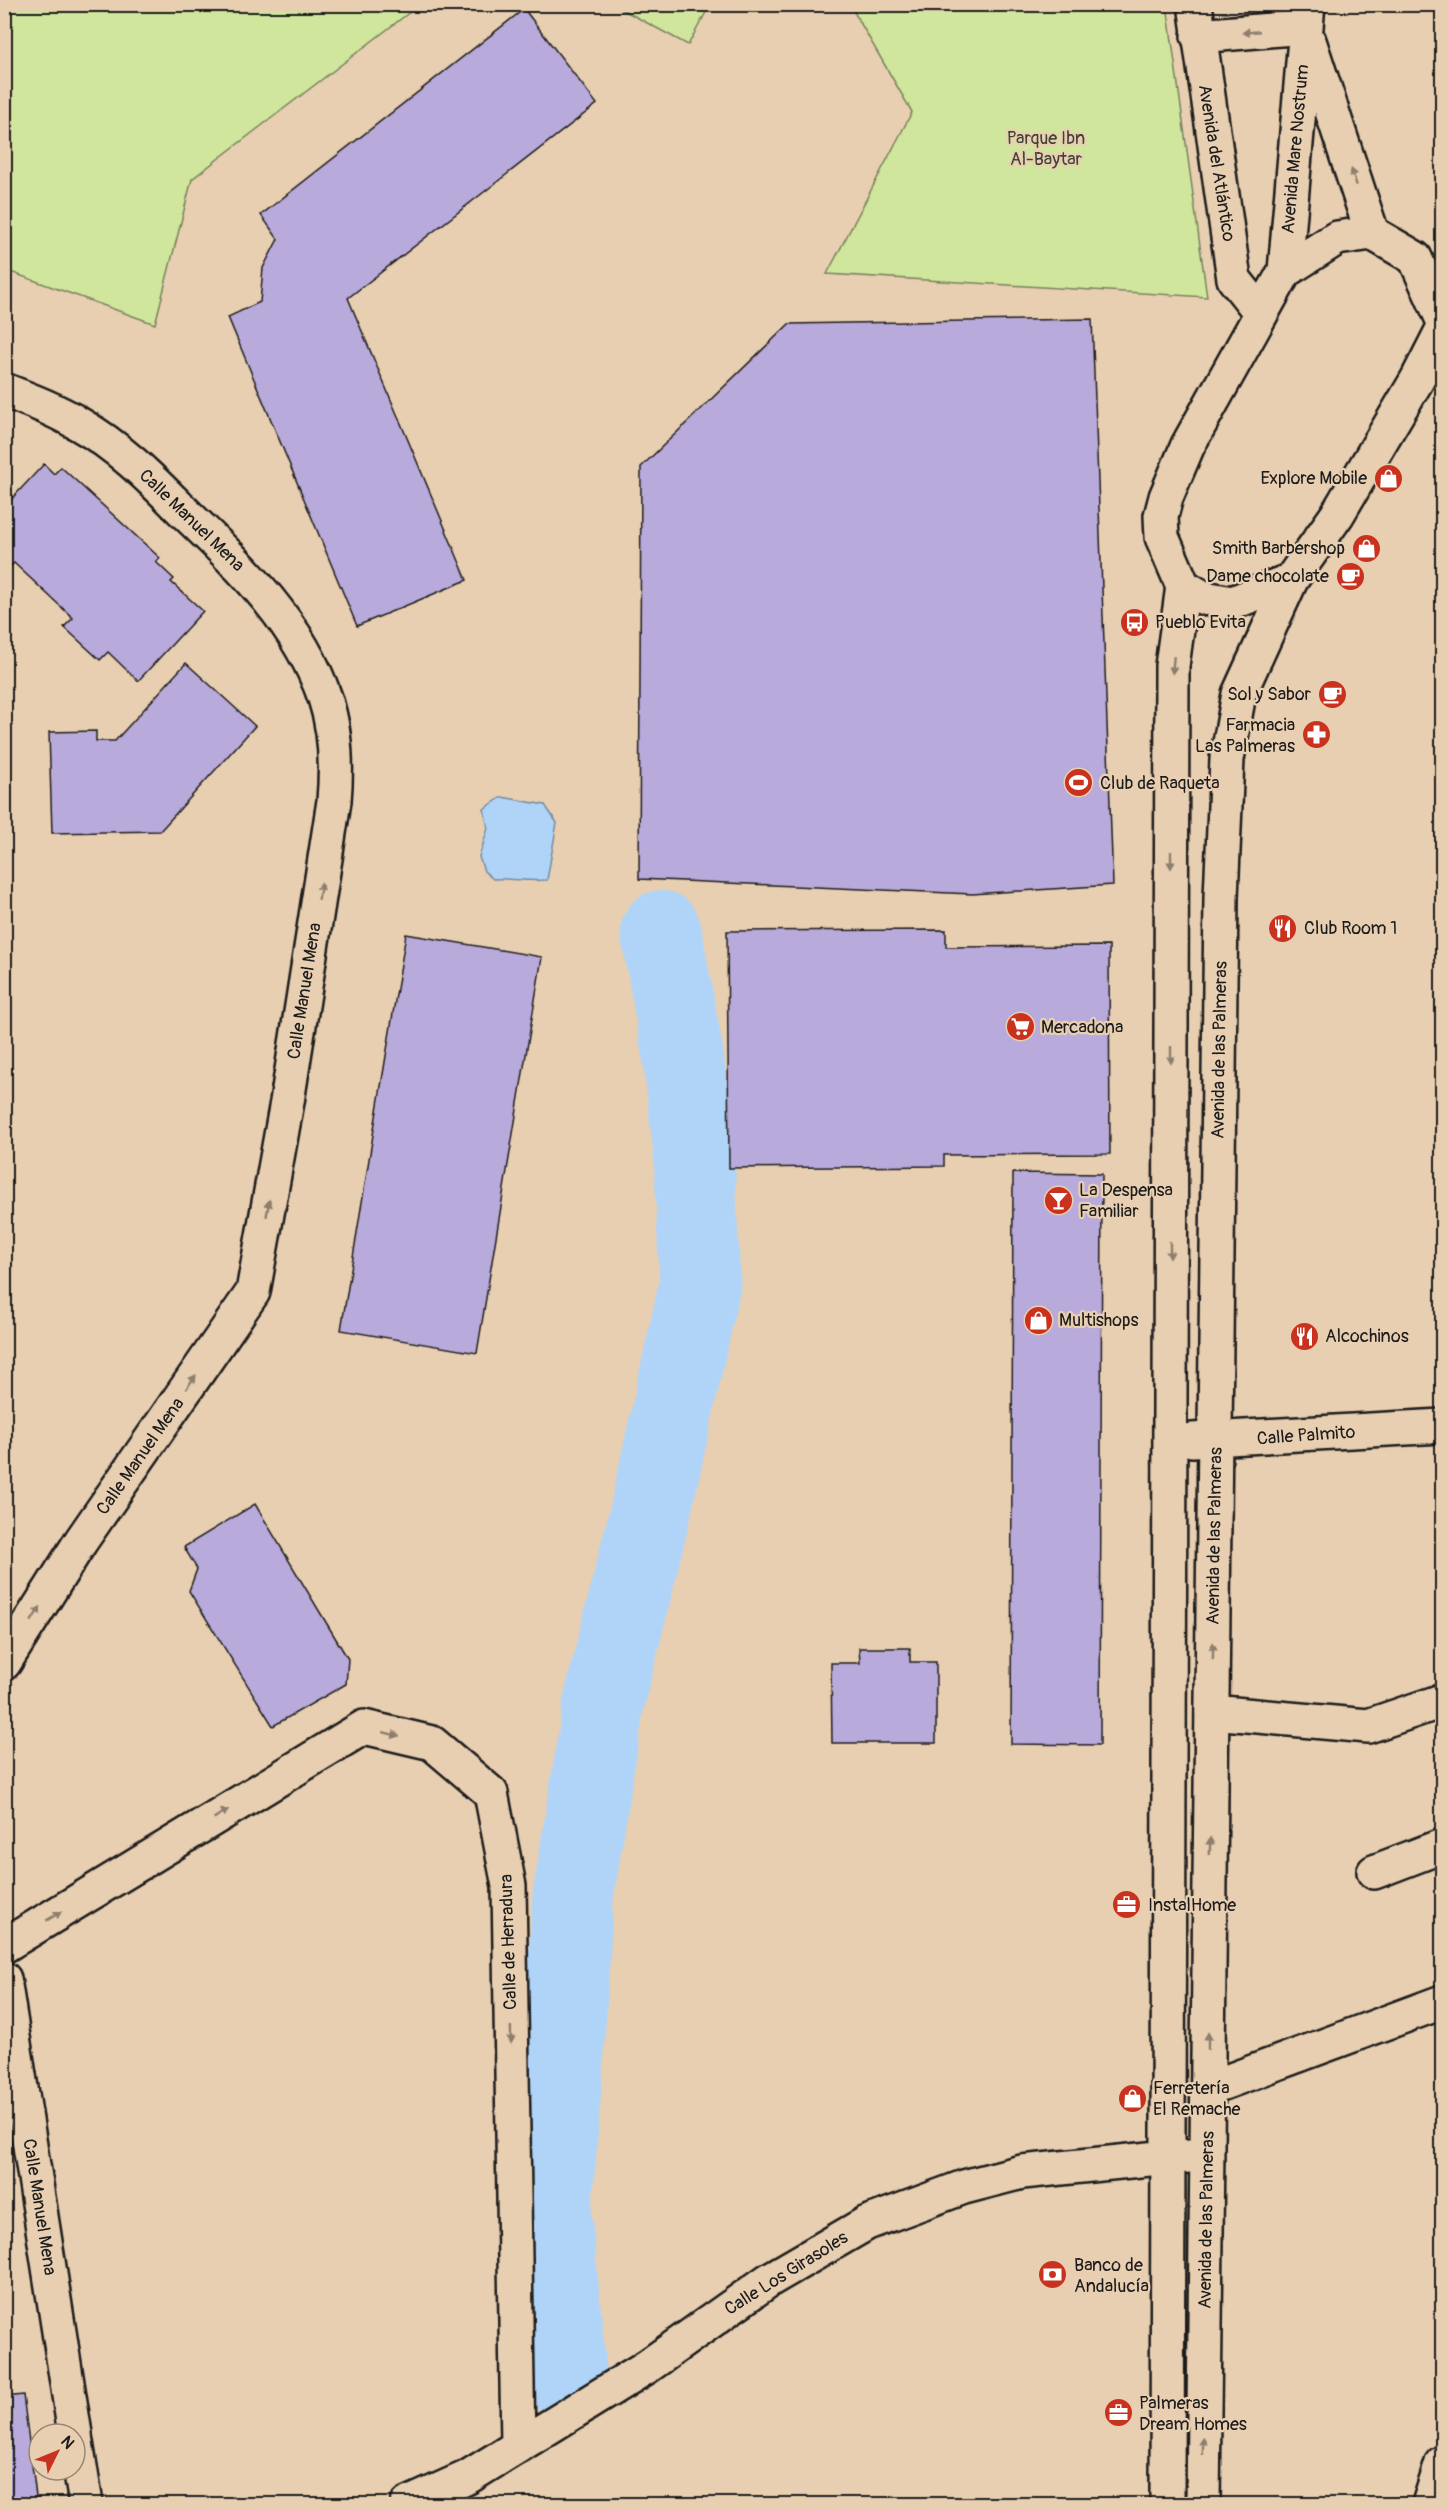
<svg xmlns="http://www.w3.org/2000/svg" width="1447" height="2509" font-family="Pangolin,sans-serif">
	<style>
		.green { fill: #d0e69c; stroke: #76815c; stroke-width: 1.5 }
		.water { fill: #afd4f8; stroke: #748aa0; stroke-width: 1.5 }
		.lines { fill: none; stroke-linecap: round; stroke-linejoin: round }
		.river { stroke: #afd4f8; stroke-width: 81 }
		.building { fill: #b8aada; stroke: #1c1c1c; stroke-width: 1.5 }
		.minor-casing { stroke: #1c1c1c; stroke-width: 38 }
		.minor { stroke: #e9cfb1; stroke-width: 33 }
		.oneway { fill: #8d7e6e }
		.labels { text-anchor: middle; stroke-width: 4.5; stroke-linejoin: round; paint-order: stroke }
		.park-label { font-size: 18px; fill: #404436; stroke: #e9cfb1 }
		.street-label { font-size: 18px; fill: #1c1c1c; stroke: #e9cfb1 }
		.poi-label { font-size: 18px; fill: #1c1c1c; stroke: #e9cfb1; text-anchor: start }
	</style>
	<rect width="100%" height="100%" fill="#e9cfb1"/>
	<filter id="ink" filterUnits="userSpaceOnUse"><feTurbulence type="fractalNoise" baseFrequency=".0167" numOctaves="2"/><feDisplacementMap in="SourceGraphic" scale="12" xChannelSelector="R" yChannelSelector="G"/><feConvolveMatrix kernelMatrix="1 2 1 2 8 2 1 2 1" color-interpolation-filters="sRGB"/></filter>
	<g filter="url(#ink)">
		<g class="green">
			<path d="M4,5L5,4L419,5L192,179L155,324L5,270Z"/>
			<path d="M614,5H710L688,45Z"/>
			<path d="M850,5H1167L1207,297L827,274L912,112Z"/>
		</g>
		<path class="water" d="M502,797L545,805L557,823L547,880C528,882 512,878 493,879L484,871L479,857L488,828L484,809Z"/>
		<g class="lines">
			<path class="river" d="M567,2380L551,2213L562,2074L573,1897L604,1702L650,1513L700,1284L694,1152L683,1055L661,931"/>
		</g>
		<g class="building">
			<path d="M524,9L597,104L348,298L467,580L357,626L228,317L260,302L263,268L278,239L261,215Z"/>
			<path d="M1092,319L1113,885L972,894L639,879L641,467L789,324Z"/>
			<path d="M44,464L54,474L61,467L160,558L156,562L174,579L171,582L203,611L138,681L108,652L100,660L64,627L73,618L14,563L4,572V507Z"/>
			<path d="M186,663L255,726L160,831L52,833L49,732L96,731V741H115Z"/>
			<path d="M946,930V947L1109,946L1110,1154L944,1155V1166L729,1168L727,931Z"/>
			<path d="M406,934L542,957L477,1353L341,1330Z"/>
			<path d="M1013,1173L1102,1174L1100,1745L1011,1744Z"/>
			<path d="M255,1504L348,1659L346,1684L273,1726L189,1591L197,1569L184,1547Z"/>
			<path d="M859,1648H910V1662H936V1743H832L831,1663H860Z"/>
			<path d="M23,2395L37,2504H4V2397Z"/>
		</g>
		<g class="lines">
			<defs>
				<g id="minor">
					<path d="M1195,4L1234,279L1261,313"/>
					<path d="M1198,36L1305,27"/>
					<path d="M1309,41L1372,233"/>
					<path d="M1285,271L1308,4"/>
					<path d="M1442,318L1415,258L1372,233L1337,238L1285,271L1188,445L1166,497L1161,516L1162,537L1183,586L1204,598L1232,603L1291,580L1337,515L1417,380L1442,331"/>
					<path d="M4,390C30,400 56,410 79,424C118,446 149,477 180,508C238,564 298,619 325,698C336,731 337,766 334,801L287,1102L253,1292L81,1541L4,1663"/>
					<path d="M1192,1440L1442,1426"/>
					<path d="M1212,1712L1368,1726L1442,1701"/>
					<path d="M1374,1872L1442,1846"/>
					<path d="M4,1946L364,1727L432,1743L491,1793L509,1886L518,2445"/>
					<path d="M4,1979L75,2434"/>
					<path d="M1207,2089L1442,2002"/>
					<path d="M75,2436L86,2504"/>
					<path d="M408,2504L468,2477L648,2366L769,2280L867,2223L964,2187L1022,2172L1169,2157L1190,2156"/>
					<path d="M1167,2504L1172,666L1183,586"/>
					<path d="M1203,2504L1221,897L1227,759L1239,694L1291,580"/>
					<path d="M1429,2504L1442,2463"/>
				</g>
			</defs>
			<use href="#minor" class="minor-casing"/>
			<use href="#minor" class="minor"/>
		</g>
		<defs><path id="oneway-solid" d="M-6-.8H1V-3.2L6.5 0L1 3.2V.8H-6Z" transform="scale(1.5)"/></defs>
		<g class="oneway">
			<use href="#oneway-solid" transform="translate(1251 32) rotate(175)"/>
			<use href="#oneway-solid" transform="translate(1354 177) rotate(-108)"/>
			<use href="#oneway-solid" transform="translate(1173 665) rotate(95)"/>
			<use href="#oneway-solid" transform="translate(1171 860) rotate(90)"/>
			<use href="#oneway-solid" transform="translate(320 891) rotate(-81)"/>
			<use href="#oneway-solid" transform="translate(1171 1055) rotate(90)"/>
			<use href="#oneway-solid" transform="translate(268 1208) rotate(-80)"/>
			<use href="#oneway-solid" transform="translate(1170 1250) rotate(90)"/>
			<use href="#oneway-solid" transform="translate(191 1382) rotate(-55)"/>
			<use href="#oneway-solid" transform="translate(36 1614) rotate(-58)"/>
			<use href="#oneway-solid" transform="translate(1213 1651) rotate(-89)"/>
			<use href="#oneway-solid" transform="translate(391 1734) rotate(13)"/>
			<use href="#oneway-solid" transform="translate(221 1814) rotate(-31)"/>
			<use href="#oneway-solid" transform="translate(1210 1846) rotate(-89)"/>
			<use href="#oneway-solid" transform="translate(54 1916) rotate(-31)"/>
			<use href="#oneway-solid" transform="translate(511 2035) rotate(89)"/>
			<use href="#oneway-solid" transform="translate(1208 2041) rotate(-89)"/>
			<use href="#oneway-solid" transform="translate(1203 2446) rotate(-89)"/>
		</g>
	</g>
	<defs>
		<symbol id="shop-disc" viewBox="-11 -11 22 22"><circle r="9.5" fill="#c8321e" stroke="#e9cfb1"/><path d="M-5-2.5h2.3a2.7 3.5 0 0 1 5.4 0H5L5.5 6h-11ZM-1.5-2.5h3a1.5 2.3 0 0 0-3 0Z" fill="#fff"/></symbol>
		<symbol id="cafe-disc" viewBox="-11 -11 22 22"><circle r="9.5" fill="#c8321e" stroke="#e9cfb1"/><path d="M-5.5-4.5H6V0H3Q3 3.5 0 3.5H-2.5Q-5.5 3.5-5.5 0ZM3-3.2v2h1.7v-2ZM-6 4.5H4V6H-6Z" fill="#fff"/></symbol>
		<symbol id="bus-disc" viewBox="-11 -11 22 22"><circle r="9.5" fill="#c8321e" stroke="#e9cfb1"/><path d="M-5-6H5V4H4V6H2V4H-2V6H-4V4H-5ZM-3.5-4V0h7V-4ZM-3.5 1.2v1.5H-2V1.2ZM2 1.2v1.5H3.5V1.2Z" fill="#fff"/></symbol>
		<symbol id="pharmacy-disc" viewBox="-11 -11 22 22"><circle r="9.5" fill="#c8321e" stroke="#e9cfb1"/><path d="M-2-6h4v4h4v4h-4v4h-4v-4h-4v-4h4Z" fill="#fff"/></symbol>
		<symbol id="stadium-disc" viewBox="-11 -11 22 22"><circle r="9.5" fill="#c8321e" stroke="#e9cfb1"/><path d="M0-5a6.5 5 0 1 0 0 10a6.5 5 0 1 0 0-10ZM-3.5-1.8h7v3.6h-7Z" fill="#fff"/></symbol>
		<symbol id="restaurant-disc" viewBox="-11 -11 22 22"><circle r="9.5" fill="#c8321e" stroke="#e9cfb1"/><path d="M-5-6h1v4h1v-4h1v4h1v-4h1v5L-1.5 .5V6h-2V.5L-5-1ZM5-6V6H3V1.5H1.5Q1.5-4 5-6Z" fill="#fff"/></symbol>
		<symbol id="supermarket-disc" viewBox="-11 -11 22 22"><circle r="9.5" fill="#c8321e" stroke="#e9cfb1"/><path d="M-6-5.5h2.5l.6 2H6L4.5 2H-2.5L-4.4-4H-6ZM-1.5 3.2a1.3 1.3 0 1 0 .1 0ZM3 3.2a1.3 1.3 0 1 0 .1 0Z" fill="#fff"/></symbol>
		<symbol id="bar-disc" viewBox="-11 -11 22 22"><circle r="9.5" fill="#c8321e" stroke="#e9cfb1"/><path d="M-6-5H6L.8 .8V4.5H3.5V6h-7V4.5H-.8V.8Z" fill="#fff"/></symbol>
		<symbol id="office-disc" viewBox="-11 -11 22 22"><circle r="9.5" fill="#c8321e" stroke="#e9cfb1"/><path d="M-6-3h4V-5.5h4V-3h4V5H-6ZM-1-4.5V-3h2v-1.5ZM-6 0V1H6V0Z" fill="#fff"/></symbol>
		<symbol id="bank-disc" viewBox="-11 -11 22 22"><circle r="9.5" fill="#c8321e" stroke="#e9cfb1"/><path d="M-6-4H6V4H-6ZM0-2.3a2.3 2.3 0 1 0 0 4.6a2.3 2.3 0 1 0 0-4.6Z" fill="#fff"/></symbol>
	</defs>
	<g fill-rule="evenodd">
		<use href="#shop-disc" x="1372" y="462" width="33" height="33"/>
		<use href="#shop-disc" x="1350" y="532" width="33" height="33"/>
		<use href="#cafe-disc" x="1334" y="560" width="33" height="33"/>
		<use href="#bus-disc" x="1118" y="606" width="33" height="33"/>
		<use href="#cafe-disc" x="1316" y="678" width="33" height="33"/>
		<use href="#pharmacy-disc" x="1300" y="718" width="33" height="33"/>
		<use href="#stadium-disc" x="1062" y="766" width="33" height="33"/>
		<use href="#restaurant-disc" x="1266" y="912" width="33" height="33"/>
		<use href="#supermarket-disc" x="1004" y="1010" width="33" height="33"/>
		<use href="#bar-disc" x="1042" y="1184" width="33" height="33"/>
		<use href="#shop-disc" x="1022" y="1304" width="33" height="33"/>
		<use href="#restaurant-disc" x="1288" y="1320" width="33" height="33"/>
		<use href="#office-disc" x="1110" y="1888" width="33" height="33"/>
		<use href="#shop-disc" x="1116" y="2082" width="33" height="33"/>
		<use href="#bank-disc" x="1036" y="2258" width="33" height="33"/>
		<use href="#office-disc" x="1102" y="2396" width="33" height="33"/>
	</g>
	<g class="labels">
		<g class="park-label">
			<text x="1046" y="144">Parque Ibn<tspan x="1046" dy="21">Al-Baytar</tspan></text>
		</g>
		<g class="street-label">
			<text transform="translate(1295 149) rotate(-85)" y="6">Avenida Mare Nostrum</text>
			<text transform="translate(1217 163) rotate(81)" y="6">Avenida del Atlántico</text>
			<text transform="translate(192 520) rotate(44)" y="6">Calle Manuel Mena</text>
			<text transform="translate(304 991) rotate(-81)" y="6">Calle Manuel Mena</text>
			<text transform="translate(1219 1050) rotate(-89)" y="6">Avenida de las Palmeras</text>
			<text transform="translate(1306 1435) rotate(-4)" y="6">Calle Palmito</text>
			<text transform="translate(140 1456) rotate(-55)" y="6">Calle Manuel Mena</text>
			<text transform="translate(1214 1536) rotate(-89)" y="6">Avenida de las Palmeras</text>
			<text transform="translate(508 1942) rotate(-92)" y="6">Calle de Herradura</text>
			<text transform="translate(40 2207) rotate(81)" y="6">Calle Manuel Mena</text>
			<text transform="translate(1206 2220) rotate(-89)" y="6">Avenida de las Palmeras</text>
			<text transform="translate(786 2273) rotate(-32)" y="6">Calle Los Girasoles</text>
		</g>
		<g class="poi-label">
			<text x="1367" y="484" text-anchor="end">Explore Mobile</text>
			<text x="1345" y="554" text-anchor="end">Smith Barbershop</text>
			<text x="1329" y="582" text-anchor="end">Dame chocolate</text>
			<text x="1155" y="628">Pueblo Evita</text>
			<text x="1311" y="700" text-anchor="end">Sol y Sabor</text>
			<text x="1295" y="731" text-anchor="end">Farmacia<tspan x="1295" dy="21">Las Palmeras</tspan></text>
			<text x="1100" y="789">Club de Raqueta</text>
			<text x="1304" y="934">Club Room 1</text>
			<text x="1041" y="1033">Mercadona</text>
			<text x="1079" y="1196">La Despensa<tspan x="1079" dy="21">Familiar</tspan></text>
			<text x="1059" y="1326">Multishops</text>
			<text x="1325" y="1342">Alcochinos</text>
			<text x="1148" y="1911">InstalHome</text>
			<text x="1153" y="2094">Ferretería<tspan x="1153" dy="21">El Remache</tspan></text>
			<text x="1074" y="2271">Banco de<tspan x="1074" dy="21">Andalucía</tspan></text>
			<text x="1139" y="2409">Palmeras<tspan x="1139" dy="21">Dream Homes</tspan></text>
		</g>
	</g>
	<rect width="1447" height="2509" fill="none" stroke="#e9cfb1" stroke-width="24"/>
	<rect x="12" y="12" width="1423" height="2485" fill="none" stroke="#1c1c1c" stroke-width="2" filter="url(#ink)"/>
	<g transform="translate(57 2452) rotate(47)"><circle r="28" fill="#e9cfb1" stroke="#978775" stroke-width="1.5"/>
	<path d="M0-4.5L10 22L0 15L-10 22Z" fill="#c8321e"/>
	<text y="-9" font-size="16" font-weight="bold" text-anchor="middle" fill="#1c1c1c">N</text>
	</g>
</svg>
